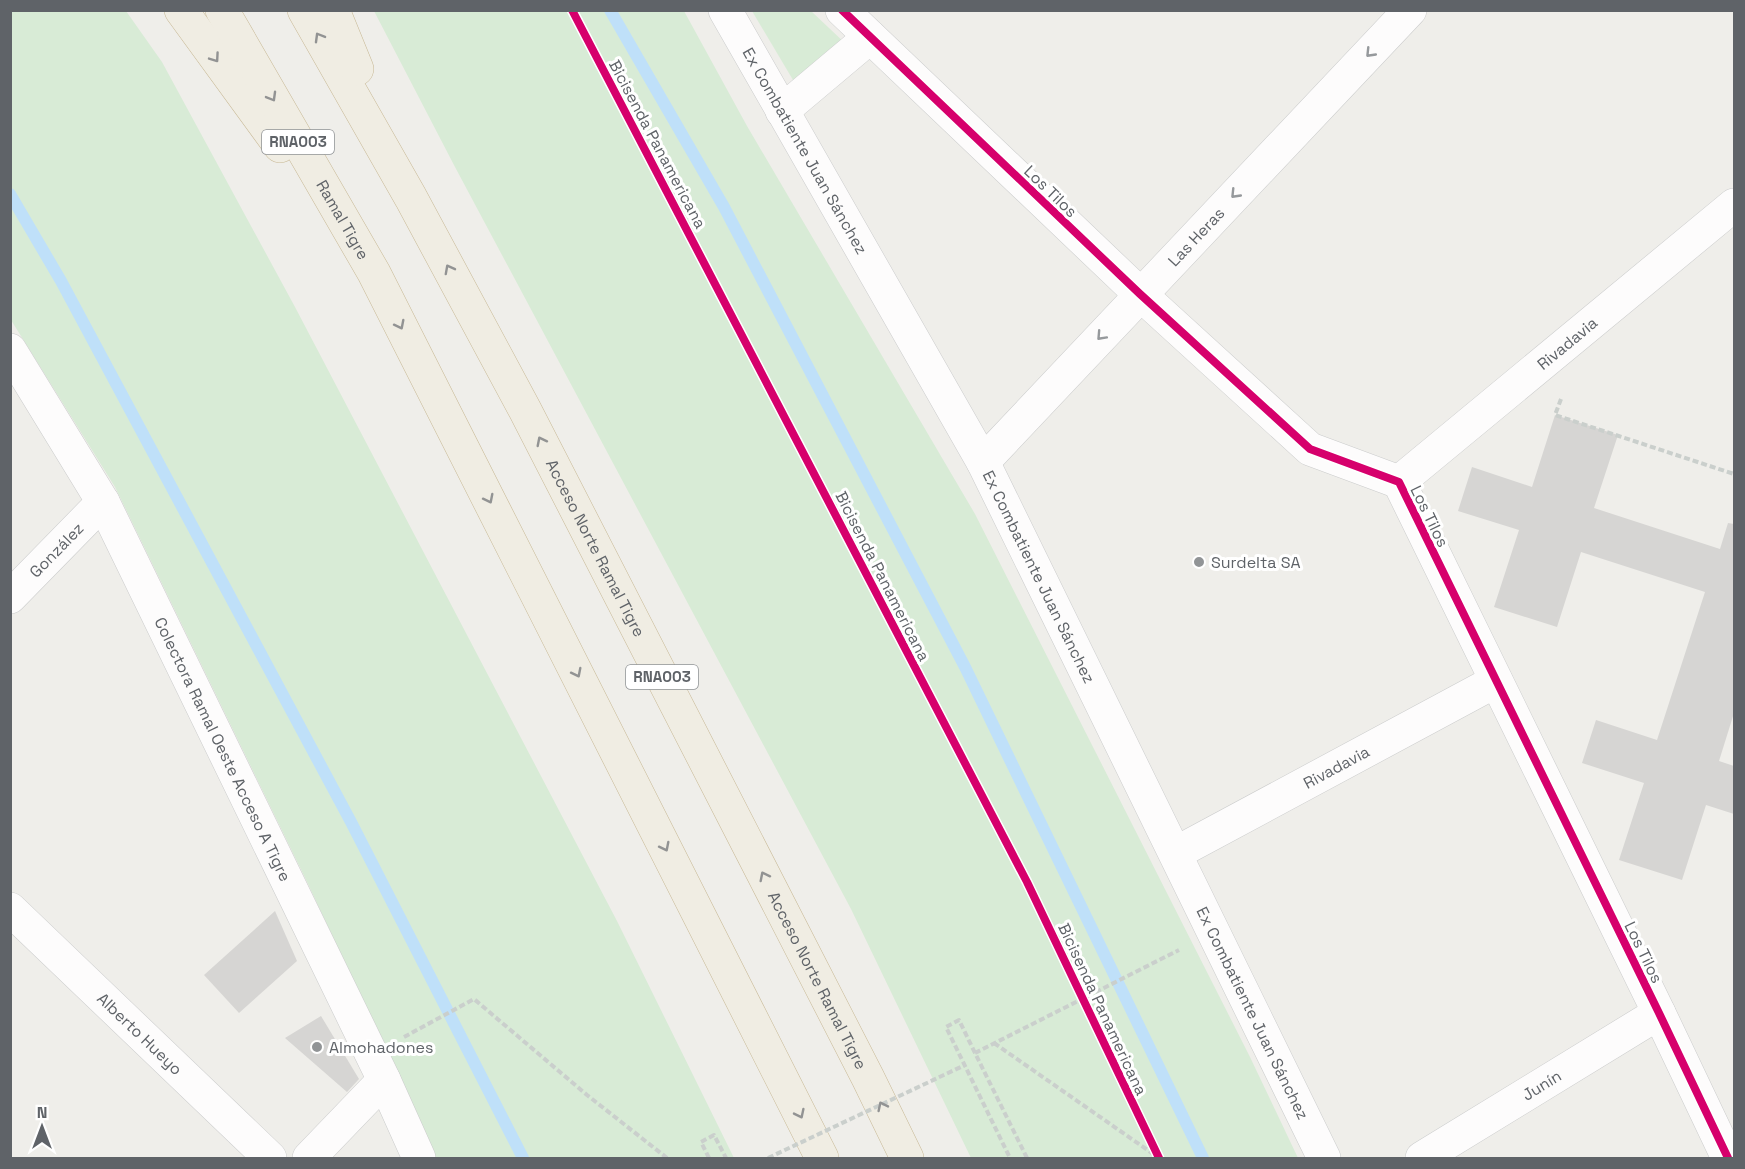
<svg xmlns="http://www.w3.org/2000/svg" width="1745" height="1169" font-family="'Space Grotesk',sans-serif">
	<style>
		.green { fill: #d8ebd6 }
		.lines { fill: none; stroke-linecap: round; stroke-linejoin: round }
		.stream { stroke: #bfe0f9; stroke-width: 12 }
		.building { fill: #d6d5d3 }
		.minor-casing { stroke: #cbcccc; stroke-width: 34 }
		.tertiary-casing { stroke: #cbcccc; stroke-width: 34 }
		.motorway-casing { stroke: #c8b996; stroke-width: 34 }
		.path { stroke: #cacfcc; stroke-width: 4; stroke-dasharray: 6 3; stroke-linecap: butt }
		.minor { stroke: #fdfcfc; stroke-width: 33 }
		.tertiary { stroke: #fdfcfc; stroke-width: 33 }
		.motorway { stroke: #f0ede3; stroke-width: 33 }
		.path-bridge { stroke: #cacfcc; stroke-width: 4; stroke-dasharray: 6 3; stroke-linecap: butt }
		.cycleway-casing { stroke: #fff; stroke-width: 11 }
		.cycleway { stroke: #d6006c; stroke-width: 8 }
		.oneway { stroke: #929393 }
		.oneway2 { stroke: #96999c }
		.poi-dot { fill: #919496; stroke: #fff; stroke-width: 2 }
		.labels { text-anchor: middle; stroke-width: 6; stroke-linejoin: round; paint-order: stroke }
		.shield { fill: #fff; stroke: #8f9295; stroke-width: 1.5 }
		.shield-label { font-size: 15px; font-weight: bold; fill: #5f6368 }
		.street-label { font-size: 16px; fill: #5f6368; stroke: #fff }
		.poi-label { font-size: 16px; fill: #5f6368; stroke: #fff; text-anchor: start }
	</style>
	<rect width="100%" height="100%" fill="#efeeea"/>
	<g class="green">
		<path d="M11,11H126L162,62L295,307L617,921L734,1158H436L308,884L115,487L11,320Z"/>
		<path d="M374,11H684L747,126L975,514L1250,1057L1298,1158H971L851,909L455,167Z"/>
		<path d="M752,11H811L847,45L796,85Z"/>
	</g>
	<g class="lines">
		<g class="stream">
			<path d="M610,10L724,207L965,667L1203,1158"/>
			<path d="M10,194L61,281L351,822L523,1158"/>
		</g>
	</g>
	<g class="building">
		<path d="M1555,415L1618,435L1594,508L1720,549L1728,523L1734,524V713L1719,761L1734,766V814L1706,805L1682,880L1619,860L1644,783L1582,763L1596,720L1657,740L1705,592L1581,552L1557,627L1494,607L1519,530L1458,511L1472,467L1532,487Z"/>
		<path d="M275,911L297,961L239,1013L204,975Z"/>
		<path d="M321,1016L359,1079L347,1092L285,1038Z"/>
	</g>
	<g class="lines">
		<defs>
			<g id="minor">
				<path d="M842,10L1140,294L1310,449L1399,482L1659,1013L1728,1158"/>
				<path d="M782,111L870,37"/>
				<path id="s1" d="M983,462L1410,10"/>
				<path id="s2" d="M1399,482L1734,205"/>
				<path id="s3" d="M10,597L103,502"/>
				<path id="s4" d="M1176,853L1496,681"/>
				<path id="s5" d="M10,909L270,1158"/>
				<path d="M309,1158L384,1080"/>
				<path id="s6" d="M1422,1158L1659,1013"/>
			</g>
			<g id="tertiary">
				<path id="s7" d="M725,10L983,462L1324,1158"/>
				<path id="s8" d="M10,350L103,502L384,1080L419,1158"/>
			</g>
			<g id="motorway">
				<path d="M181,10L280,146"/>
				<path id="s9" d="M222,10L374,273L822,1158"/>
				<path id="s10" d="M304,10L411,198L525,410L868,1078L907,1158"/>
				<path d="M333,10L357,69"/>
			</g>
		</defs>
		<use href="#minor" class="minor-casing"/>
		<use href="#tertiary" class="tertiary-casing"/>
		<use href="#motorway" class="motorway-casing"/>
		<g class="path">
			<path d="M1561,399L1555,415L1734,474"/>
			<path d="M404,1037L474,999L587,1095L667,1158"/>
			<path d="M994,1043L1159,1158"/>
			<path d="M975,1053L959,1020L946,1027L1010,1158"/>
			<path d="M709,1158L701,1142L714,1135L726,1158"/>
			<path d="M1027,1158L975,1053L1179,950"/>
		</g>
		<use href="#minor" class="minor"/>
		<use href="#tertiary" class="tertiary"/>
		<use href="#motorway" class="motorway"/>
		<path class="path-bridge" d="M768,1158L965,1065"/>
		<defs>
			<g id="cycleway">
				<path d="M572,10L1027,882L1159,1158"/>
				<path d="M842,10L1140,294L1310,449L1399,482L1659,1013L1728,1158"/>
			</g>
		</defs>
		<use href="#cycleway" class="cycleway-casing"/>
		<use href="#cycleway" class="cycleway"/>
	</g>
	<defs><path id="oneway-chevron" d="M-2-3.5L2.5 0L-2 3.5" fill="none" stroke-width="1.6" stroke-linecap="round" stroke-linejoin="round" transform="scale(1.5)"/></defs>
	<g class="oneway">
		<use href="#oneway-chevron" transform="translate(319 37) rotate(-120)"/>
		<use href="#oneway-chevron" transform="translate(215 58) rotate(55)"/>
		<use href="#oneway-chevron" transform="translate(272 97) rotate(60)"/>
		<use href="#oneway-chevron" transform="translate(449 269) rotate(-118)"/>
		<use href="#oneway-chevron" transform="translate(400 325) rotate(63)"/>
		<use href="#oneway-chevron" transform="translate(541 441) rotate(-117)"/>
		<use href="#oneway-chevron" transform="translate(489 499) rotate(63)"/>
		<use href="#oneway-chevron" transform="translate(577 673) rotate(63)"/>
		<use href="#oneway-chevron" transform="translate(665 847) rotate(63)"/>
		<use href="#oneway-chevron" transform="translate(764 876) rotate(-117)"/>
		<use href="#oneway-chevron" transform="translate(882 1106) rotate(-116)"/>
		<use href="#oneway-chevron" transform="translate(800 1114) rotate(64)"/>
	</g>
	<g class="oneway2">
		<use href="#oneway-chevron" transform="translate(1370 53) rotate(134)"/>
		<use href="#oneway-chevron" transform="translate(1235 194) rotate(134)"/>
		<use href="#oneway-chevron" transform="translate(1101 336) rotate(133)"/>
	</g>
	<g class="poi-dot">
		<circle cx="1199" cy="562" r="6"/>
		<circle cx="317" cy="1047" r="6"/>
	</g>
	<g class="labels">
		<g class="shield">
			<rect x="262" y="130" width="72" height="24" rx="4.5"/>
			<rect x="626" y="665" width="72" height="24" rx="4.5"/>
		</g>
		<g class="shield-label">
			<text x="298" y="147">RNA003</text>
			<text x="662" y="682">RNA003</text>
		</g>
		<g class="street-label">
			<text transform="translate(658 144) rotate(62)" y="6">Bicisenda Panamericana</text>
			<text dy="6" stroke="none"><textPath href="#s7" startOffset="162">Ex Combatiente Juan Sánchez</textPath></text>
			<text transform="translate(1051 191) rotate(44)" y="6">Los Tilos</text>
			<text dy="6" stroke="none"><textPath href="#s9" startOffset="242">Ramal Tigre</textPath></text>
			<text dy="6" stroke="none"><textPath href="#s1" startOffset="310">Las Heras</textPath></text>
			<text dy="6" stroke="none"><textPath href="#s2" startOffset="218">Rivadavia</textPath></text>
			<text transform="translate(1430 516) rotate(64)" y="6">Los Tilos</text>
			<text dy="6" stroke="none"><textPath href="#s10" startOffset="612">Acceso Norte Ramal Tigre</textPath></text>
			<text dy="6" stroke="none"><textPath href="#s3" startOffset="66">González</textPath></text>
			<text transform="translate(883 576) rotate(63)" y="6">Bicisenda Panamericana</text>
			<text dy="6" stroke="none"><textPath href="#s7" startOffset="648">Ex Combatiente Juan Sánchez</textPath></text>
			<text dy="6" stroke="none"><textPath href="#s8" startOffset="453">Colectora Ramal Oeste Acceso A Tigre</textPath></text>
			<text dy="6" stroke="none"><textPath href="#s4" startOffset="182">Rivadavia</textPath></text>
			<text transform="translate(1644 952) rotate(64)" y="6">Los Tilos</text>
			<text dy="6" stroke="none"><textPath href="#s10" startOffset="1098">Acceso Norte Ramal Tigre</textPath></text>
			<text transform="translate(1103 1009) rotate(65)" y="6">Bicisenda Panamericana</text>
			<text dy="6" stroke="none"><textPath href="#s7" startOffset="1134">Ex Combatiente Juan Sánchez</textPath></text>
			<text dy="6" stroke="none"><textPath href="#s5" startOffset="180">Alberto Hueyo</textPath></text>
			<text dy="6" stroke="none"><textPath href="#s6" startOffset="140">Junín</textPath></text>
		</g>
		<g class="poi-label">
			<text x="1211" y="568">Surdelta SA</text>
			<text x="329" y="1053">Almohadones</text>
		</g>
	</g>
	<rect width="1745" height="1169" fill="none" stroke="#5f6368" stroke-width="24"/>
	<g transform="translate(42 1127)" stroke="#ffffff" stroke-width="4.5" paint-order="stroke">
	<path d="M0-4.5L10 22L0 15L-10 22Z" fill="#5f6368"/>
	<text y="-9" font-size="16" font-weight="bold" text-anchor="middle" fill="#5f6368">N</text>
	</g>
</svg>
